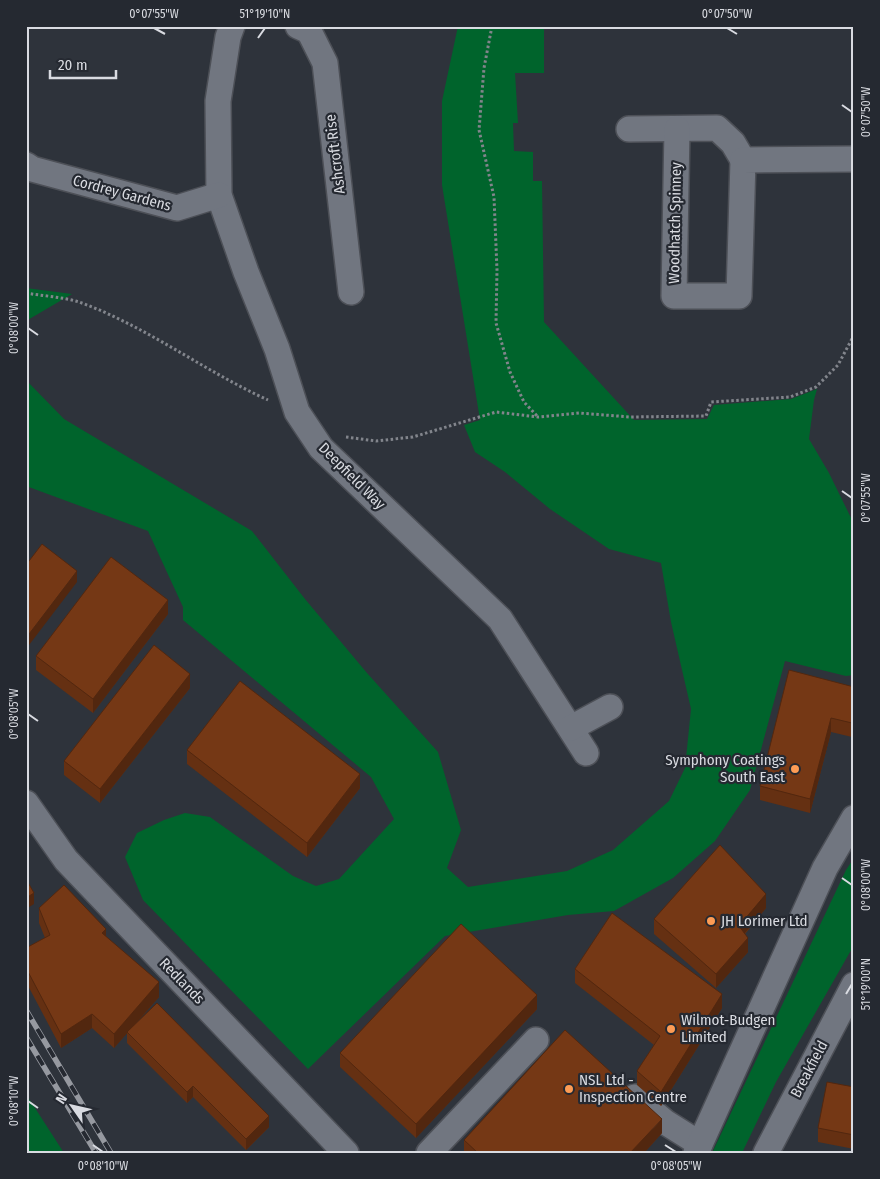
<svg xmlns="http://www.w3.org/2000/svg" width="880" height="1179" font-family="'Fira Sans Condensed',sans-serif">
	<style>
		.green { fill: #00642c }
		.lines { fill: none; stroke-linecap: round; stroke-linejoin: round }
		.minor-casing { stroke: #4d5057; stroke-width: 28 }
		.path { stroke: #82858c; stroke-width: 3; stroke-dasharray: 2.5 2.5; stroke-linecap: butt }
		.minor { stroke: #717680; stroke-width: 25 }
		.rail-casing { stroke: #9699a0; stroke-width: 5.5 }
		.rail { stroke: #252931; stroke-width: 4; stroke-dasharray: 11; stroke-linecap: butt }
		.wall { fill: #653012 }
		.shaded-wall { fill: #52270f }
		.building { fill: #753815; stroke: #52270f }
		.ticks { fill: none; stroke: #d9dbe1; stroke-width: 2 }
		.poi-dot { fill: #fd9c55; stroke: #252931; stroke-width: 2 }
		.labels { text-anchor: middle; stroke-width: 4.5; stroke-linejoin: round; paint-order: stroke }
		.street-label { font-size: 15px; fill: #d9dbe1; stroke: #252931 }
		.poi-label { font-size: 15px; fill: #d9dbe1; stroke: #252931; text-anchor: start }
		.neatline { fill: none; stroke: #d9dbe1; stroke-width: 2 }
		.ticks-label { font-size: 12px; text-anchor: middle; fill: #d9dbe1 }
	</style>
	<rect width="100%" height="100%" fill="#2e333b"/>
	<g class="green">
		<path d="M458,26H544V73H515L518,123H513L514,151L533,152V181H542L544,322L634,420L707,419L714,405L791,399L817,389L814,400L809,439L829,473L854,524V675L846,676L785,661L750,790L715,841L673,878L614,911L568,915L445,936L308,1069L143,900L125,857L137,833L164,820L185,813L210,817L293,876L316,886L339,879L394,819L371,777L183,620V607L148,531L26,486V380L64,419L252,531L305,599L367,673L438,752L461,830L447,868L468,887L567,871L613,850L669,801L685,768L691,709L671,622L661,563L609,549L550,509L505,472L475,452L464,425L480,420L442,185V101Z"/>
		<path d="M26,288L72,294L26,321Z"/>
		<path d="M854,858V945L776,1082L742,1153H712L846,870Z"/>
		<path d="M26,1094L64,1153H26Z"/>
	</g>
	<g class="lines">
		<defs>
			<g id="minor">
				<path d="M232,26L228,37L218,101L219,195L246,272L277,349L297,412L321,448L500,619L586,753"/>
				<path d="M298,26L309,31L325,63L351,292"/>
				<path d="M629,129L717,128L733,143L743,160"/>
				<path d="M677,129L674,296H739L743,160L854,159"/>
				<path d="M26,165L32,169L177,208L219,195"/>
				<path d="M571,728L610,707"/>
				<path d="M26,803L66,860L346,1153"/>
				<path d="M635,1097L665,1122L700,1144"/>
				<path d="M429,1153L536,1040"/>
				<path d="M696,1153L825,868L854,818"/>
				<path d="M766,1153L854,985"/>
			</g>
		</defs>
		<use href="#minor" class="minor-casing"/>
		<g class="path">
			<path d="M492,26L484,68L479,130L494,197L497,270L496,323L510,372L524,402L538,417"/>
			<path d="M853,181L854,201"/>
			<path d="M26,293C43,296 63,297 79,302C146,326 204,371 268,400"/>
			<path d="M346,437L376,441L413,437L496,412L538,417L579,413L630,417L706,416L711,402L790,397L816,387L838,365L854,335"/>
		</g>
		<use href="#minor" class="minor"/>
		<defs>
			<g id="rail">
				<path d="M26,1010L111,1153"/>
				<path d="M26,1037L96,1153"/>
			</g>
		</defs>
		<use href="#rail" class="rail-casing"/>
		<use href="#rail" class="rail"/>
	</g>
	<g class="wall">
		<path d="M168,614L93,713L36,670V656Z"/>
		<path d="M854,687L852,737L831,732L810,813L760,800V786Z"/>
		<path d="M190,688L100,803L64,775V761Z"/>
		<path d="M187,750L360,788L307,857L187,764Z"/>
		<path d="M39,908L106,937L159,997L129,1031L269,1127L246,1150L193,1097L187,1103L127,1043V1033L114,1048L92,1028L61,1048L26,982V948L45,938L39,923Z"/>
		<path d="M766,908L745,934L748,952L716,988L654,934V919Z"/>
		<path d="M575,969L722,1008L661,1106L637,1085V1071L654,1045L575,983Z"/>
		<path d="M537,1009L416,1138L340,1067V1053Z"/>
		<path d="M854,1087V1149L818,1142V1128Z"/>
		<path d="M662,1133L644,1153H464V1140Z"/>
	</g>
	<g class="shaded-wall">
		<path d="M77,571V582L26,649V638Z"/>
		<path d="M168,600V614L93,713V699Z"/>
		<path d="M190,674V688L100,803V789Z"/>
		<path d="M854,716V730L852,737V723Z"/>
		<path d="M831,718V732L810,813V799Z"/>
		<path d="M360,774V788L307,857V843Z"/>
		<path d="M34,893V904L26,909V898Z"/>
		<path d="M766,894V908L739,940V926Z"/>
		<path d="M106,929V943L102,933Z"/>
		<path d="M748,938V952L716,988V974Z"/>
		<path d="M159,982V997L114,1048V1034Z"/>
		<path d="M722,994V1008L661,1106V1092Z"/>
		<path d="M537,995V1009L416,1138V1124Z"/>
		<path d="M92,1014V1028L61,1048V1034Z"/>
		<path d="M193,1086V1097L187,1103V1092Z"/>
		<path d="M269,1116V1127L246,1150V1139Z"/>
		<path d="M662,1119V1133L644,1153H630Z"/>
	</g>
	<g class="building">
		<path d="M42,544L77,571L26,638V565Z"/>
		<path d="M111,557L168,600L93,699L36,656Z"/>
		<path d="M154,645L190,674L100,789L64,761Z"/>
		<path d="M789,670L854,687V716L852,723L831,718L810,799L760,786Z"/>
		<path d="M240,681L360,774L307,843L187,750Z"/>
		<path d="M720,845L766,894L739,926L748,938L716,974L654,919Z"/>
		<path d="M26,879L34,893L26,898Z"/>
		<path d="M64,885L106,929L102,933L159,982L114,1034L92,1014L61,1034L26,968V948L50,935L39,908Z"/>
		<path d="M612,913L722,994L661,1092L637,1071L660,1036L575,969Z"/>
		<path d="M461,924L537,995L416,1124L340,1053Z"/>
		<path d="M157,1003L269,1116L246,1139L193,1086L187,1092L127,1032Z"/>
		<path d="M565,1030L662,1119L630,1153H478L464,1140Z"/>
		<path d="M827,1082L854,1087V1135L818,1128Z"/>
	</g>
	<path class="ticks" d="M154,28L165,34M727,28L737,34M258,38L265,28M842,105L852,112M28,328L38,335M842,491L852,498M28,714L38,721M842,878L852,885M846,994L852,984M28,1101L38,1108M93,1145L103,1152M665,1145L676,1152"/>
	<g class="poi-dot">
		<circle cx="795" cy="769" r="5"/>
		<circle cx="711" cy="921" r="5"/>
		<circle cx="671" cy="1029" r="5"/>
		<circle cx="569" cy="1089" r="5"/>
	</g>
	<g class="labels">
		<g class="street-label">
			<text transform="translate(335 154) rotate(-97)" y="5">Ashcroft Rise</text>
			<text transform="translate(122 193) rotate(15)" y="5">Cordrey Gardens</text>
			<text transform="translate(675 223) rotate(-89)" y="5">Woodhatch Spinney</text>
			<text transform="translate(352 476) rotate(45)" y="5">Deepfield Way</text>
			<text transform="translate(182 981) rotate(46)" y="5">Redlands</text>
			<text transform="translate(809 1069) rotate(-62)" y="5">Breakfield</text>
		</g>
		<g class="poi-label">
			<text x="785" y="765" text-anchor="end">Symphony Coatings<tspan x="785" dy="17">South East</tspan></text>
			<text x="721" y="926">JH Lorimer Ltd</text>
			<text x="681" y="1025">Wilmot-Budgen<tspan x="681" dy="17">Limited</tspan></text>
			<text x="579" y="1085">NSL Ltd -<tspan x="579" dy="17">Inspection Centre</tspan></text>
		</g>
	</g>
	<rect width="880" height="1179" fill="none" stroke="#252931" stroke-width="55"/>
	<g transform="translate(72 1106) rotate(304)" stroke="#252931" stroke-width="4" paint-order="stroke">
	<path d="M0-4L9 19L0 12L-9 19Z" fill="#d9dbe1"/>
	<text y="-8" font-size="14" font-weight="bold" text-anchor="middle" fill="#d9dbe1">N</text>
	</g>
	<path d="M50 70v8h66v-8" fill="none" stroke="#d9dbe1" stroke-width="2.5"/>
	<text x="58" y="70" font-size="15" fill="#d9dbe1" stroke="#252931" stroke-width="4" paint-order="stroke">20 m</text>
	<rect x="28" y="28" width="824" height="1124" class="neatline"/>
	<g class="ticks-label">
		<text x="154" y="18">0°07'55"W</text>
		<text x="265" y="18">51°19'10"N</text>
		<text x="727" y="18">0°07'50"W</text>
		<text transform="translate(866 112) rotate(-90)" y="4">0°07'50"W</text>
		<text transform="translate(14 328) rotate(-90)" y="4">0°08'00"W</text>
		<text transform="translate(866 498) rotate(-90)" y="4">0°07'55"W</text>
		<text transform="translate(14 714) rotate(-90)" y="4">0°08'05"W</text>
		<text transform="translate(866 885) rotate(-90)" y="4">0°08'00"W</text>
		<text transform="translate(866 984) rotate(-90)" y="4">51°19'00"N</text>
		<text transform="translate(14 1101) rotate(-90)" y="4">0°08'10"W</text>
		<text x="103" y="1170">0°08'10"W</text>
		<text x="676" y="1170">0°08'05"W</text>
	</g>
</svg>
